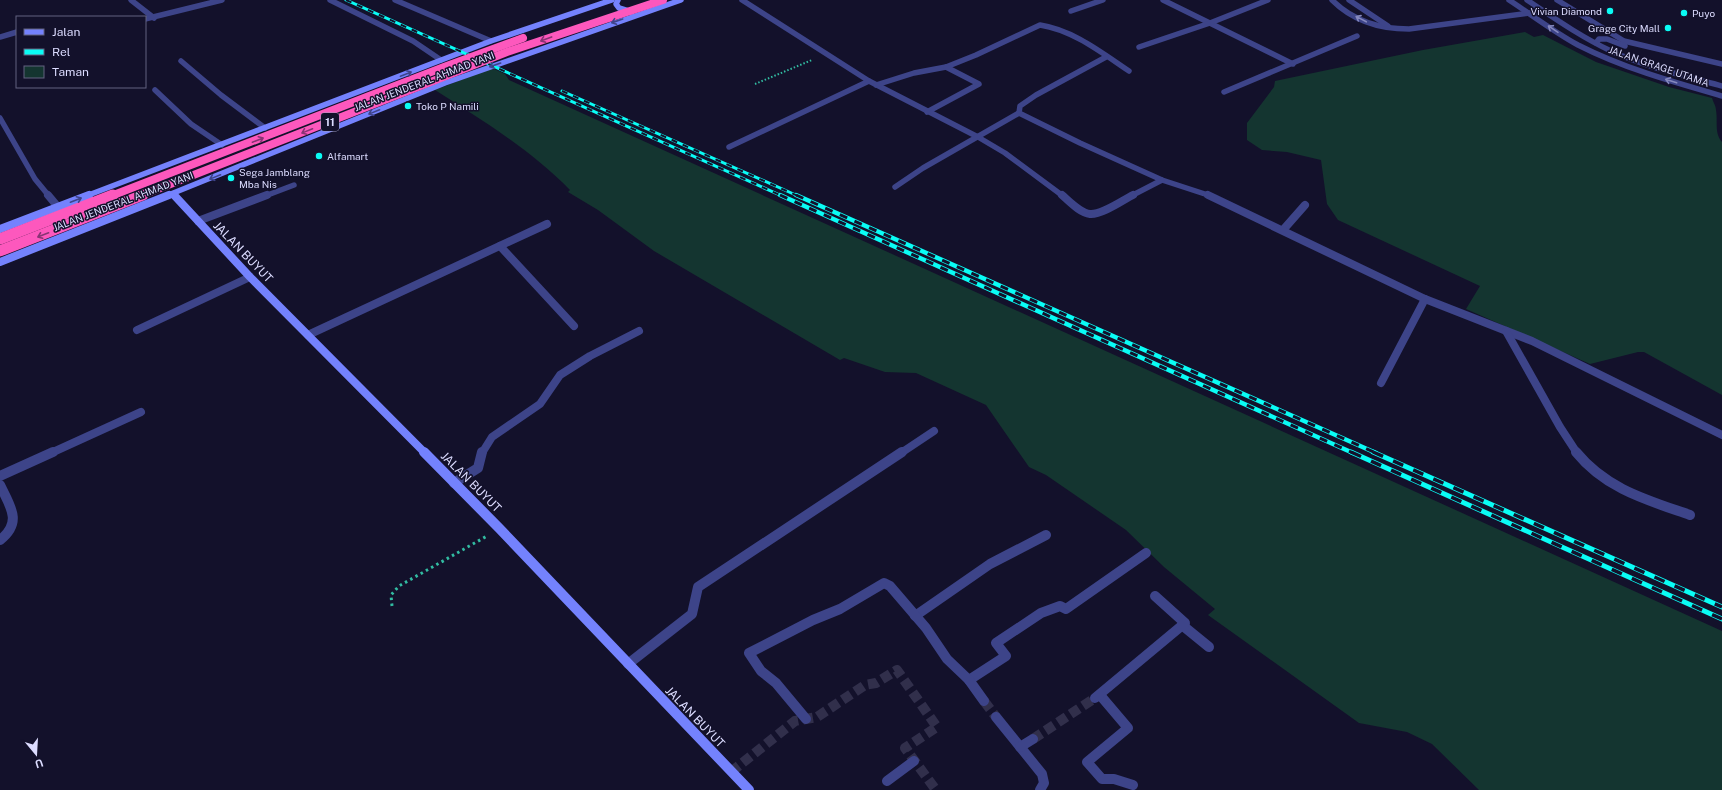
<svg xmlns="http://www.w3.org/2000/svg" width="1722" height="790" font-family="'Public Sans',sans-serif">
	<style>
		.green { fill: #143530 }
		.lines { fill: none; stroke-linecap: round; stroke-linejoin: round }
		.street-tunnel { stroke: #312f4b; stroke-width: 10; stroke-dasharray: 10 5; stroke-linecap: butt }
		.path-far1 { stroke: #32bca2; stroke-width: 2; stroke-dasharray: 1.5 2; stroke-linecap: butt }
		.path { stroke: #32bca2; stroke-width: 3; stroke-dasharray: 2.5 3.5; stroke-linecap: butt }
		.lane-far2 { stroke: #3d4489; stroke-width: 5.5 }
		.lane-far1 { stroke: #3d4489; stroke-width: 8 }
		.lane { stroke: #3d4489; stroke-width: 10 }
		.street-far2 { stroke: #3d4489; stroke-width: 5.5 }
		.street-far1 { stroke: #3d4489; stroke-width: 8 }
		.street { stroke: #3d4489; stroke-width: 10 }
		.secondary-far2 { stroke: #7482fd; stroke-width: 5.5 }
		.secondary-far1 { stroke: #7482fd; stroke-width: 8 }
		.secondary { stroke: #7482fd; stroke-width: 10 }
		.rail-far2-casing { stroke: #0afcf5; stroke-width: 3 }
		.rail-far1-casing { stroke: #0afcf5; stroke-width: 4.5 }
		.rail-casing { stroke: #0afcf5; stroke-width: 5 }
		.rail-far2 { stroke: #13112b; stroke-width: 2; stroke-dasharray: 6; stroke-linecap: butt }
		.rail-far1 { stroke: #13112b; stroke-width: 3; stroke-dasharray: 8; stroke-linecap: butt }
		.rail { stroke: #13112b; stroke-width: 3.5; stroke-dasharray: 11; stroke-linecap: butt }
		.highway-bridge-far1 { stroke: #fd58bd; stroke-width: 8 }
		.highway-bridge { stroke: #fd58bd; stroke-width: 11 }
		.oneway { stroke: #8588be }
		.oneway2 { stroke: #3f448a }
		.oneway3 { stroke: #883474 }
		.poi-dot { fill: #0afcf5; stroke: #13112b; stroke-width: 1.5 }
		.labels { text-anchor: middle; stroke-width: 3; stroke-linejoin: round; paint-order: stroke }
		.far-poi-label { font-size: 10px; fill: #dcdcff; stroke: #13112b; text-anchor: start }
		.far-street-label { font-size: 10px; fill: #dcdcff; stroke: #13112b }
		.shield { fill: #13112b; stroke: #a09fbf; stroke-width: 1 }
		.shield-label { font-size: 11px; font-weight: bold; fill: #dcdcff }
		.street-label { font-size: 12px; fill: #dcdcff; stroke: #13112b }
	</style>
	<rect width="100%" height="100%" fill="#13112b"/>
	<g class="green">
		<path d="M1525,32L1534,37L1543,35L1596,62L1669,87L1712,98C1713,102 1716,106 1716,110C1718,121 1714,133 1722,142V395L1644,352H1638L1590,364L1466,309L1480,286L1338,220L1327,204L1321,160L1287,152L1262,150L1247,140V123L1274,87L1275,81L1423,50Z"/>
		<path d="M492,68L505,74L509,80L1722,631V790H1479L1432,744L1407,732L1359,723L1208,615L1215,609L1164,567L1126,530L1046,475L1029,467L986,405L916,373L885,372L844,358L840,360L654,251L598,210L568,192L570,190C531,150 482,120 435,90Z"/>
	</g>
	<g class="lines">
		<g class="street-tunnel">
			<path d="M984,701L996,717"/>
			<path d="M1033,739L1095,698"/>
			<path d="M731,772L795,721L817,717L865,685L876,683L897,670L937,727L905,748L936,790"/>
		</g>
		<path class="path-far1" d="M755,84L812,60"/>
		<path class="path" d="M392,606L391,595L399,586L487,536"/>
		<g class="lane-far2">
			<path d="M395,0L491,41"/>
			<path d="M1163,0L1293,64"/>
			<path d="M1332,0C1353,21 1380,29 1409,29L1544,11"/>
			<path d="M1349,0L1388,26"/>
			<path d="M1557,0L1624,41L1722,64"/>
			<path d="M1071,11L1103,0"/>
			<path d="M1596,43L1599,39H1607L1625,46"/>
			<path d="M1139,47L1210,23L1268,0"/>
			<path d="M1224,92L1357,36"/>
		</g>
		<g class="lane-far1">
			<path d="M1283,230L1305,205"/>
			<path d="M500,246L574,326"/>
			<path d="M137,330L250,277"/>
			<path d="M308,335L547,224"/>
			<path d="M482,453L492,437L540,404L560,375L590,356L639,331"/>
			<path d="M901,453L934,431"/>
		</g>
		<g class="lane">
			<path d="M454,483L478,468L482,452"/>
			<path d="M628,664L692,614L698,587L902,452"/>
		</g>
		<g class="street-far2">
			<path d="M131,0L154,18"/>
			<path d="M330,0L413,41L441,60"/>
			<path d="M742,0L869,81L978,137L1005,153L1063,196"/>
			<path d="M1509,0C1532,15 1554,32 1578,45C1623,68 1673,82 1722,96"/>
			<path d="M1527,0C1554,18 1581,37 1611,51C1646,67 1685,76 1722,86"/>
			<path d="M145,19L222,0"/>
			<path d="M0,37L17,32"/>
			<path d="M181,61L221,95L265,128"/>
			<path d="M876,85L914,73L946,67L976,55L1040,25C1073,30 1102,53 1129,71"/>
			<path d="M155,90L191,124L222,145"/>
			<path d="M927,112L979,84L946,67"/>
			<path d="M1019,113L1080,143L1162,180L1211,196"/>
			<path d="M1019,113L1020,106L1036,95L1106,57"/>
			<path d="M0,118L35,179L49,196"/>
			<path d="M729,147L869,81"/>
			<path d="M895,187L923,168L1019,113"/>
			<path d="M265,196L294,185"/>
			<path d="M1131,196L1162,180"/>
		</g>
		<g class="street-far1">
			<path d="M48,195L58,207"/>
			<path d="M1062,195C1069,201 1080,213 1090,214C1102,215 1123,200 1133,195"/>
			<path d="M1208,195L1425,299L1532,341L1722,435"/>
			<path d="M198,221L267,195"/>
			<path d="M1506,331L1560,427L1577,453"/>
			<path d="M1381,383L1425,299"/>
			<path d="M51,453L141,412"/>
		</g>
		<g class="street">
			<path d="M1576,452C1606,489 1647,500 1690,515"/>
			<path d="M0,476L53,452"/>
			<path d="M0,485C10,506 23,522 0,540"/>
			<path d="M915,616L990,564L1046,535"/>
			<path d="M1182,625L1209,647"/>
			<path d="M969,680L1006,656L996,643L1041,613L1060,606L1066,609L1146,553"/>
			<path d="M1100,695L1128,728L1087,762L1102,779H1114L1133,785"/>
			<path d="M1095,698L1185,623L1155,596"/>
			<path d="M996,717L1042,774L1044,783L1040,790"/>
			<path d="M806,719L776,683L761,671L749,653L813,620L840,609L884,583L890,586L926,628L947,659L969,680L984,701"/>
			<path d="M1020,747L1033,739"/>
			<path d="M887,781L914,761"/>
		</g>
		<g class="secondary-far2">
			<path d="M618,0L616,4L619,8L632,12"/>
			<path d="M173,194L175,196"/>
			<path d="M86,196L491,41L612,0"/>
			<path d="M166,196L445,83L681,0"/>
		</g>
		<g class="secondary-far1">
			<path d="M174,195L250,277L425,453"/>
			<path d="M0,229L89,195"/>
			<path d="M0,262L169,195"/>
		</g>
		<path class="secondary" d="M424,452L499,528L749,790"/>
		<defs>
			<g id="rail-far2">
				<path d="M346,0L782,196"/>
				<path d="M562,91L798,196"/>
			</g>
			<g id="rail-far1">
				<path d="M780,195L1353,453"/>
				<path d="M796,195L1376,453"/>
			</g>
			<g id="rail">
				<path d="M1351,452L1722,619"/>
				<path d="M1373,452L1722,607"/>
			</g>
		</defs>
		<use href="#rail-far2" class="rail-far2-casing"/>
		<use href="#rail-far1" class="rail-far1-casing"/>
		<use href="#rail" class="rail-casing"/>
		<use href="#rail-far2" class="rail-far2"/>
		<use href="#rail-far1" class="rail-far1"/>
		<use href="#rail" class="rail"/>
		<g class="highway-bridge-far1">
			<path d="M111,196L444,67L523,38"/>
			<path d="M140,196L507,52L663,0"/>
		</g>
		<g class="highway-bridge">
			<path d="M0,239L113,195"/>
			<path d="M0,251L143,195"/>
		</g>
	</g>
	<defs><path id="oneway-shaft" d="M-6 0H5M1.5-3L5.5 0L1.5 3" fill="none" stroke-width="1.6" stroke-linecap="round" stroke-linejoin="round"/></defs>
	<g class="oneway">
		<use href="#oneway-shaft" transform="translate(1361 19) rotate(-152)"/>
		<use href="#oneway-shaft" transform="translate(1553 29) rotate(-146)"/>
		<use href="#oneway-shaft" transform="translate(1671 81) rotate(-162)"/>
	</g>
	<g class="oneway2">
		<use href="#oneway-shaft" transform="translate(617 21) rotate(161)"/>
		<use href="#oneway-shaft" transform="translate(495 65) rotate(161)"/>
		<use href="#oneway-shaft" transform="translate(406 74) rotate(-21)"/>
		<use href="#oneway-shaft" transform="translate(374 112) rotate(158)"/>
		<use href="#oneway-shaft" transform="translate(215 177) rotate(158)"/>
		<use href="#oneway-shaft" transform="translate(76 200) rotate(-21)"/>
	</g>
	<g class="oneway3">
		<use href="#oneway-shaft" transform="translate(546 39) rotate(160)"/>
		<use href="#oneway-shaft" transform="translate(307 131) rotate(158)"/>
		<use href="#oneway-shaft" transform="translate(258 140) rotate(-21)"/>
		<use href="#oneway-shaft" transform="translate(43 235) rotate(159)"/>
	</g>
	<g class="poi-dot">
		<circle cx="1610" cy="11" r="4"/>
		<circle cx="1684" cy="13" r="4"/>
		<circle cx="1668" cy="28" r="4"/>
		<circle cx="408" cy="106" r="4"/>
		<circle cx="319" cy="156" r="4"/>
		<circle cx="231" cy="178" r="4"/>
	</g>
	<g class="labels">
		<g class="far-poi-label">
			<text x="1602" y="15" text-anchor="end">Vivian Diamond</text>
			<text x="1692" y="17">Puyo</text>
			<text x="1660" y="32" text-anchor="end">Grage City Mall</text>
			<text x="416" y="110">Toko P Namili</text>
			<text x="327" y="160">Alfamart</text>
			<text x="239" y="176">Sega Jamblang<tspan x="239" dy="12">Mba Nis</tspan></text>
		</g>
		<g class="far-street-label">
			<text transform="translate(1659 66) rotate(19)" y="4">JALAN GRAGE UTAMA</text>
			<text transform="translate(424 81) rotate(-21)" y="4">JALAN JENDERAL AHMAD YANI</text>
			<text transform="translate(123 201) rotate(-21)" y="4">JALAN JENDERAL AHMAD YANI</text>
		</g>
		<rect class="shield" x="321" y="113" width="18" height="18" rx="3"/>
		<g class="shield-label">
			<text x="330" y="126">11</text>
		</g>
		<g class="street-label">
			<text transform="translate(243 252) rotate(46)" y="4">JALAN BUYUT</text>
			<text transform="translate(471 482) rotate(45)" y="4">JALAN BUYUT</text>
			<text transform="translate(695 717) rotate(46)" y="4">JALAN BUYUT</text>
		</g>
	</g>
	<rect x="16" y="16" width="130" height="72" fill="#13112b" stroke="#636280"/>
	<rect x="24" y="29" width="20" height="6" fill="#7482fd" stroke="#636280"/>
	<text x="52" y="36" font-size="12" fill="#dcdcff">Jalan</text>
	<rect x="24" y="49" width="20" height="6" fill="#0afcf5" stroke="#636280"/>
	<text x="52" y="56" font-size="12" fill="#dcdcff">Rel</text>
	<rect x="24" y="66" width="20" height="12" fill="#143530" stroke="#636280"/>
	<text x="52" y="76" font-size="12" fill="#dcdcff">Taman</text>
	<g transform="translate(36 754) rotate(162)" stroke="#13112b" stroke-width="3" paint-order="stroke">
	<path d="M0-3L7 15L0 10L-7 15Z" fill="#dcdcff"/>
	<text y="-6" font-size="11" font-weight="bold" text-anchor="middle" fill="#dcdcff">U</text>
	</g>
</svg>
